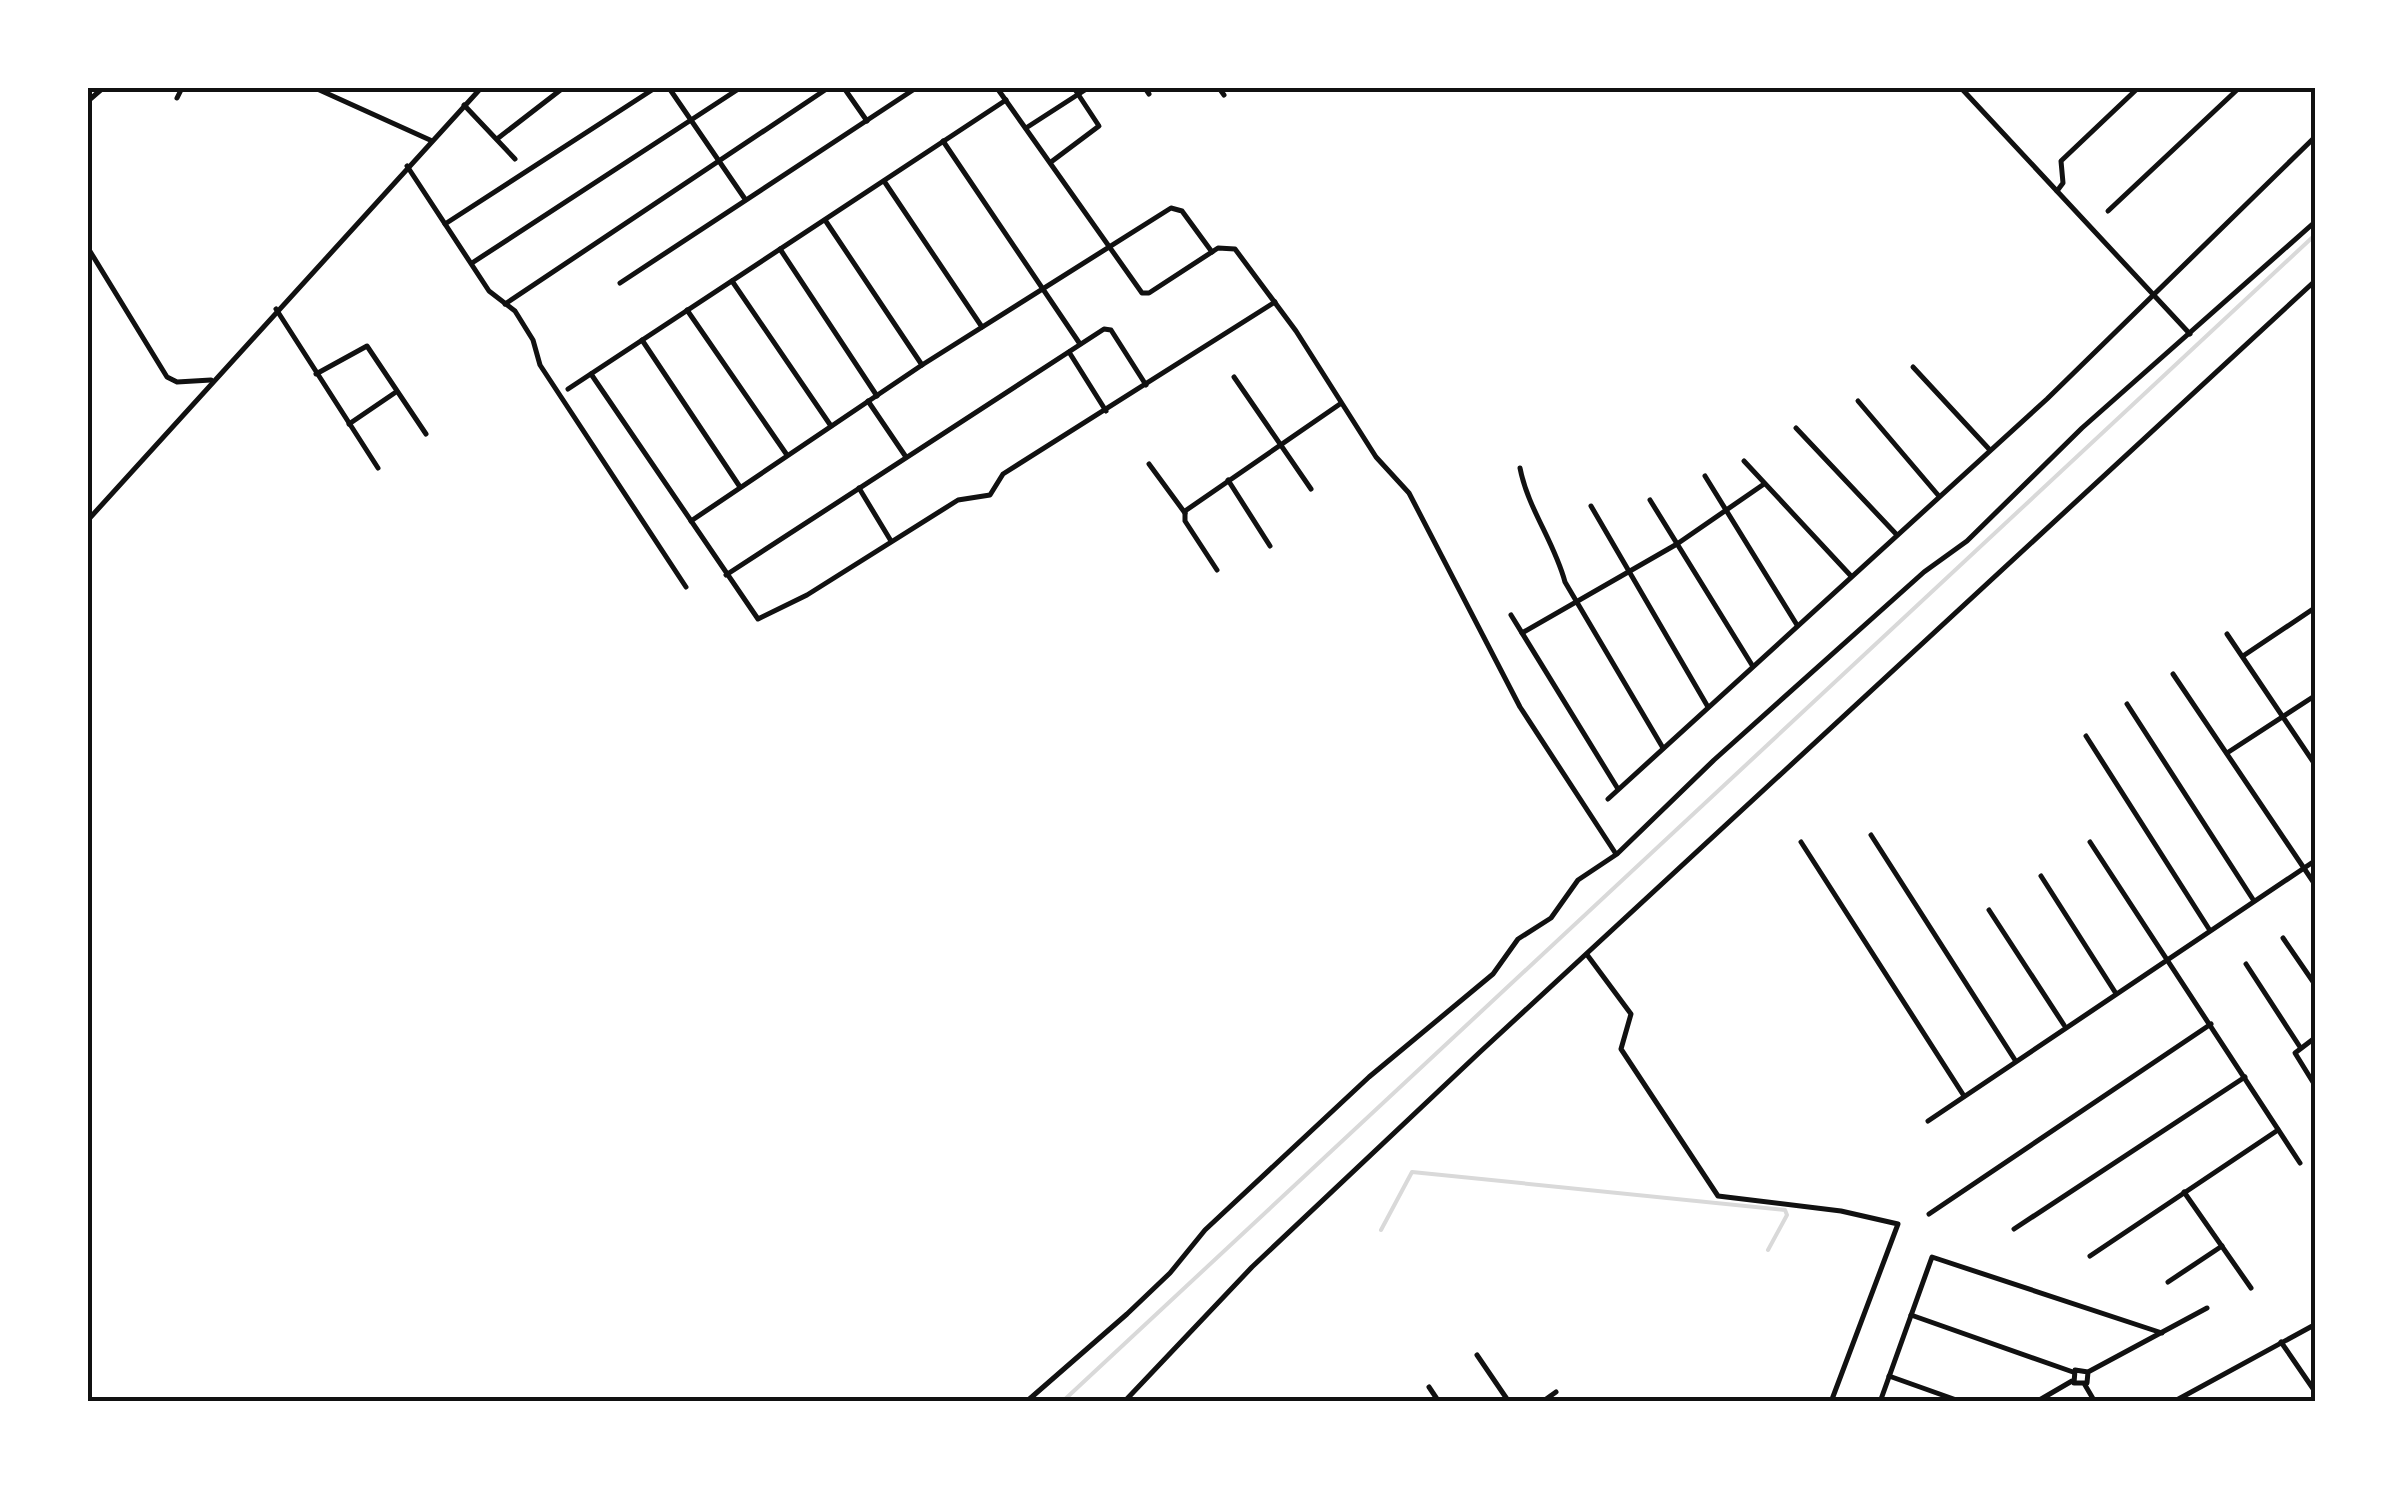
<svg xmlns="http://www.w3.org/2000/svg" width="2403" height="1489" font-family="'Roboto Condensed',sans-serif">
	<style>
		.lines { fill: none; stroke-linecap: round; stroke-linejoin: round }
		.stream { stroke: #d9d9d9; stroke-width: 4 }
		.minor { stroke: #111; stroke-width: 5 }
		.neatline { fill: none; stroke: #111; stroke-width: 4 }
	</style>
	<rect width="100%" height="100%" fill="#fff"/>
	<g class="lines">
		<g class="stream">
			<path d="M1381,1230L1412,1172L1785,1210L1787,1215L1768,1250"/>
			<path d="M1062,1402L2316,234"/>
		</g>
		<g class="minor">
			<path d="M315,88L430,140"/>
			<path d="M669,88L745,199"/>
			<path d="M844,88L867,121"/>
			<path d="M997,88L1142,293H1149L1218,248L1235,249L1296,331L1376,457L1409,493L1520,707L1616,854"/>
			<path d="M1145,88L1149,94"/>
			<path d="M1219,88L1224,95"/>
			<path d="M1961,88L2190,334"/>
			<path d="M177,98L182,88"/>
			<path d="M88,101L103,88"/>
			<path d="M464,105L515,159"/>
			<path d="M1026,128L1088,88"/>
			<path d="M497,139L563,88"/>
			<path d="M943,141L1080,344"/>
			<path d="M1051,162L1099,126L1074,88"/>
			<path d="M407,166L489,291L515,311L533,340L540,365L686,587"/>
			<path d="M884,181L982,327"/>
			<path d="M2057,191L2063,183L2061,161L2138,88"/>
			<path d="M2108,211L2239,88"/>
			<path d="M825,220L922,365"/>
			<path d="M445,224L655,88"/>
			<path d="M88,248L167,377L177,382L211,380"/>
			<path d="M780,249L877,396"/>
			<path d="M472,263L740,88"/>
			<path d="M732,281L831,426"/>
			<path d="M620,283L916,88"/>
			<path d="M505,304L828,88"/>
			<path d="M276,309L378,468"/>
			<path d="M687,310L787,455"/>
			<path d="M642,340L740,487"/>
			<path d="M1069,352L1106,411"/>
			<path d="M1913,367L1989,449"/>
			<path d="M316,374L367,346L426,434"/>
			<path d="M591,374L758,619L807,595L958,500L990,495L1003,474L1275,302"/>
			<path d="M1234,377L1311,489"/>
			<path d="M568,389L1006,100"/>
			<path d="M868,401L906,457"/>
			<path d="M1858,401L1938,495"/>
			<path d="M349,424L396,392"/>
			<path d="M1796,428L1897,535"/>
			<path d="M1744,461L1851,576"/>
			<path d="M1149,464L1185,513"/>
			<path d="M1520,468C1528,509 1554,541 1565,582L1663,748"/>
			<path d="M1705,476L1797,625"/>
			<path d="M1228,480L1270,546"/>
			<path d="M859,488L891,541"/>
			<path d="M1650,500L1752,665"/>
			<path d="M1591,506L1708,707"/>
			<path d="M88,520L481,88"/>
			<path d="M691,521L922,365L1171,208L1182,211L1212,252"/>
			<path d="M1217,570L1185,521V511L1340,404"/>
			<path d="M726,575L1104,329L1111,330L1146,385"/>
			<path d="M1511,615L1618,789"/>
			<path d="M1522,633L1677,544L1764,484"/>
			<path d="M2227,634L2316,766"/>
			<path d="M2243,656L2316,607"/>
			<path d="M2173,674L2316,886"/>
			<path d="M2127,704L2254,901"/>
			<path d="M2086,736L2209,929"/>
			<path d="M2227,753L2316,695"/>
			<path d="M1608,799L2047,399L2316,136"/>
			<path d="M1871,835L2015,1060"/>
			<path d="M1801,842L1964,1096"/>
			<path d="M2090,842L2300,1163"/>
			<path d="M2041,876L2115,992"/>
			<path d="M1989,910L2064,1025"/>
			<path d="M2283,938L2316,986"/>
			<path d="M1588,956L1631,1014L1621,1049L1718,1196L1841,1211L1898,1224L1831,1402"/>
			<path d="M2246,964L2300,1047"/>
			<path d="M2316,1037L2295,1053L2316,1087"/>
			<path d="M1928,1121L2316,860"/>
			<path d="M2184,1192L2251,1288"/>
			<path d="M1929,1214L2211,1024"/>
			<path d="M2014,1229L2245,1077"/>
			<path d="M2090,1256L2278,1130"/>
			<path d="M2168,1282L2222,1246"/>
			<path d="M1911,1315L2073,1372"/>
			<path d="M2281,1342L2316,1393"/>
			<path d="M1477,1355L1509,1402"/>
			<path d="M2088,1372L2087,1383H2074L2075,1370L2088,1372L2207,1308"/>
			<path d="M1889,1376L1962,1402"/>
			<path d="M2085,1385L2095,1402"/>
			<path d="M1429,1387L1439,1402"/>
			<path d="M1026,1402L1127,1314L1170,1273L1205,1230L1369,1077L1493,974L1518,939L1551,918L1578,880L1617,854L1714,760L1924,572L1967,541L2082,428L2316,221"/>
			<path d="M1124,1402L1252,1267L1480,1052L2316,280"/>
			<path d="M1542,1402L1556,1392"/>
			<path d="M1880,1402L1932,1257L2162,1333"/>
			<path d="M2036,1402L2072,1381"/>
			<path d="M2173,1402L2316,1324"/>
		</g>
	</g>
	<rect width="2403" height="1489" fill="none" stroke="#ffffff" stroke-width="180"/>
	<rect x="90" y="90" width="2223" height="1309" class="neatline"/>
</svg>
